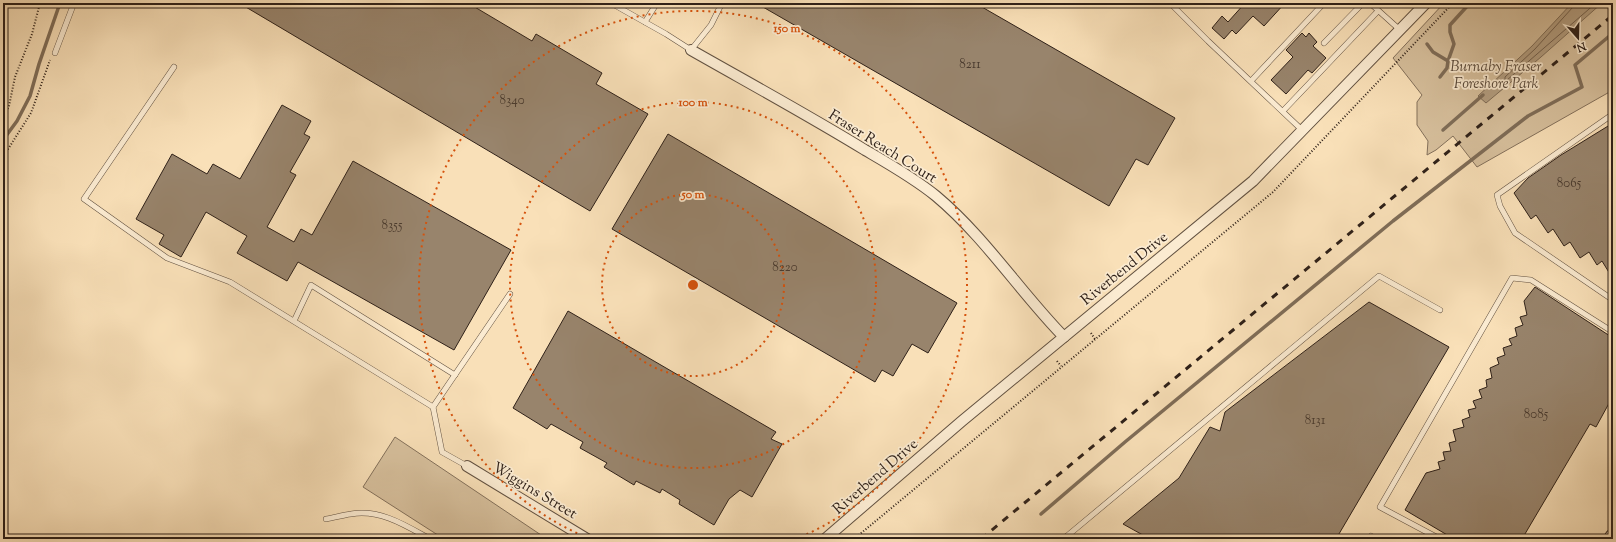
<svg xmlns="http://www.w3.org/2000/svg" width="1616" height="542" font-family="'Sorts Mill Goudy',serif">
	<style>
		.green { fill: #d7c09d; stroke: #83705b }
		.water { fill: #b49f82; stroke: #7f6d58 }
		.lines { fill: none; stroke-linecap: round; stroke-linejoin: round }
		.shore { stroke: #72604e; stroke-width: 1 }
		.stream { stroke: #7f6d58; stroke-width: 3.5 }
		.building { fill: #98846c; stroke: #2f2119 }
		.lane-casing { stroke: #625141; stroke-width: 6 }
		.street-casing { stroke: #625141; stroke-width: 12 }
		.secondary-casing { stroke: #2f2119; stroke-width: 16 }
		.path { stroke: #2f2119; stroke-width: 2; stroke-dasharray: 1 2; stroke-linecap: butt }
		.lane { stroke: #fbebd1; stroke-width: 5 }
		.street { stroke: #fbebd1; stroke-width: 10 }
		.secondary { stroke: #fbebd1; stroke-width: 14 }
		.rail { stroke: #2f2119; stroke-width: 3; stroke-dasharray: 7 7; stroke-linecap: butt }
		.ring { fill: none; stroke: #d6530d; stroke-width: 2; stroke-dasharray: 2 4 }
		.labels { text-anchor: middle; stroke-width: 3.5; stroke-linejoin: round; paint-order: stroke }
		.number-label { font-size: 13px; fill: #493a2e }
		.park-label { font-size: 15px; font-style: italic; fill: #59493a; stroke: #fbebd1 }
		.street-label { font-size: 15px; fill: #2f2119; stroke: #fbebd1 }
		.centre { fill: #d6530d; stroke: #fbebd1; stroke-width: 2 }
		.ring-label { font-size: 12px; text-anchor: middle; font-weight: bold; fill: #d6530d; stroke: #fbebd1; stroke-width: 3.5; stroke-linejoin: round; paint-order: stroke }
	</style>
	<rect width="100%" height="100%" fill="#f9e0b8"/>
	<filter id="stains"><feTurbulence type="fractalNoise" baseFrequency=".005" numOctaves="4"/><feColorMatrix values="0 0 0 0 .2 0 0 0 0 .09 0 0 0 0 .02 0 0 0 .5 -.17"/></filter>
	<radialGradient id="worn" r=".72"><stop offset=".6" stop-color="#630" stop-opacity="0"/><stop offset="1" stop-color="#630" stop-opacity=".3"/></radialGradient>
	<g class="green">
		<path d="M1444,3H1613V90L1477,167L1453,136L1436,150L1427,155L1428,141L1417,125V102L1422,95L1393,58Z"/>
		<path d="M395,437L547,539H444L363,487Z"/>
	</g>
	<path class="water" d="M1572,3H1602L1541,57L1486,103L1478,96L1532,46Z"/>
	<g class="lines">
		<path class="shore" d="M1575,3L1573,7L1535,49L1505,77V80H1507L1596,3"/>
		<g class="stream">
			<path d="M1427,44L1433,52L1448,61"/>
			<path d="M1440,77L1447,68L1448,61L1454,44L1450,32V25L1470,3"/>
			<path d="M1443,130L1483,95"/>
			<path d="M3,140L17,121L30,96L39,64L60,3"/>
			<path d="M1041,514L1125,442L1393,221L1528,116L1582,87L1575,65L1613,33"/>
		</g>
	</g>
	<g class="building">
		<path d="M239,3H468L532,41L536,34L602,73L596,84L648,114L590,211Z"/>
		<path d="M756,3H975L1175,118L1148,165L1136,159L1109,206Z"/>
		<path d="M1245,3H1285L1264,26L1253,16L1236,34L1232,30L1224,39L1212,28L1222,16L1228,22Z"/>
		<path d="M1302,33L1306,37L1309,33L1317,42L1313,46L1326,58L1312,73L1308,70L1286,94L1271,80L1293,57L1286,50Z"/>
		<path d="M282,105L311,121L304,134L310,137L290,172L296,175L267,227L294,242L301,229L312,235L353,161L511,250L454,350L298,262L287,281L237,253L247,236L206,212L181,257L159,244L164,235L136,219L172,154L207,174L213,164L240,179Z"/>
		<path d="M1613,123V279L1602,261L1597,265L1589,252L1580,258L1570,242L1564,246L1553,229L1548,233L1536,215L1531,219L1514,193L1528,178L1561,155Z"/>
		<path d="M668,134L957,303L928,353L912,344L893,376L882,370L875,382L612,229Z"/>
		<path d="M1535,287L1613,338V396L1596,427L1590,424L1522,539H1454L1405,510L1426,473L1440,469L1438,462L1445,460L1443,452L1451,451L1449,443L1456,441L1453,430L1464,427L1462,420L1470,417L1468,410L1476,408L1473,401L1482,398L1479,390L1487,387L1486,380L1492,378L1490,368L1499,364L1497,358L1505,355L1503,348L1512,345L1509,339L1517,336L1515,328L1523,325L1520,317L1527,315L1524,301Z"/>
		<path d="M1369,302L1449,347L1336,539H1150L1123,524L1179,478L1210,427L1220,431L1225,412Z"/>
		<path d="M568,311L776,432L771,439L782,444L752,497L740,490L729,499L714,525L679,504L680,500L662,489L660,493L636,481L634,485L604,467L607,463L580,448L583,442L551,424L547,429L513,408Z"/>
	</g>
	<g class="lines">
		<defs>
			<g id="lane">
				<path d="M611,3L666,34L691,50L711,25L722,3"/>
				<path d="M1170,3L1208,41L1302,130"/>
				<path d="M1370,3L1400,30"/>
				<path d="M645,22L657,3"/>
				<path d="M1324,43L1363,3"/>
				<path d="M55,53L74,3"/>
				<path d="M174,67L84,199L167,258L230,282L433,407"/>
				<path d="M1251,81L1324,3"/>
				<path d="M1283,111L1378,11"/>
				<path d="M1613,114L1497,195L1500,206L1515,233L1613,300"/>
				<path d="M294,321L311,285L455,375"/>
				<path d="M467,466L442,452L433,407L510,294"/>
				<path d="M326,519C334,518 342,515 351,514C380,509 405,525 430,539"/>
				<path d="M1067,536L1379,276L1440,310"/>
				<path d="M1371,536L1376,539"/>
				<path d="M1063,539L1067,536L1074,539"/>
				<path d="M1440,539L1380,507L1512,278L1531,280L1613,332"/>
			</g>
			<g id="street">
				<path d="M691,50C749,83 808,115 865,150C889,164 914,178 936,196C985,237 1020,292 1064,337"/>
				<path d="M467,466L587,539"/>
				<path d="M825,539L962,421L1253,181L1426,3"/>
			</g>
			<path id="secondary" d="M1611,539L1613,536"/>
		</defs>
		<use href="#lane" class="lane-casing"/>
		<use href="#street" class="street-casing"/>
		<use href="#secondary" class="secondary-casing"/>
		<g class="path">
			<path d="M3,120L9,106L15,77L32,34L40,3"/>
			<path d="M3,157L31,113L50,60"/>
			<path d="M1091,333L1095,339"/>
			<path d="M1057,361L1061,366"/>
			<path d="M854,539L1273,192L1453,3"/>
		</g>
		<use href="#lane" class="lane"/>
		<use href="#street" class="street"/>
		<use href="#secondary" class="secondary"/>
		<path class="rail" d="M981,539L1613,15"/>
	</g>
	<g class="ring">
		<circle cx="693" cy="285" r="91"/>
		<circle cx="693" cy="285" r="183"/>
		<path d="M588 538A274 274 0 1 1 798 538"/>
	</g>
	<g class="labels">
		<g class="number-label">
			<text x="970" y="68">8211</text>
			<text x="512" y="104">8340</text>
			<text x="1569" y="187">8065</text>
			<text x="392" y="229">8355</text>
			<text x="785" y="271">8220</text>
			<text x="1536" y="418">8085</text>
			<text x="1315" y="424">8131</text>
		</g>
		<g class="park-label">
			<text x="1496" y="71">Burnaby Fraser<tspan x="1496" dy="17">Foreshore Park</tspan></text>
		</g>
		<g class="street-label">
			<text transform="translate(883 146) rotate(32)" y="5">Fraser Reach Court</text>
			<text transform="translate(1124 268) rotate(-39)" y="5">Riverbend Drive</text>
			<text transform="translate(875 476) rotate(-41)" y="5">Riverbend Drive</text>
			<text transform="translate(535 490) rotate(31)" y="5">Wiggins Street</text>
		</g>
	</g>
	<circle cx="693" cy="285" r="6" class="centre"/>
	<g class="ring-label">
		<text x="787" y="32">150 m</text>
		<text x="693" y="106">100 m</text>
		<text x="693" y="198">50 m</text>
	</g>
	<rect width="1616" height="542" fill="none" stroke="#f9e0b8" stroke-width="16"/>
	<rect x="4" y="4" width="1608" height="534" fill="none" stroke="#2f2119" stroke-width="2"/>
	<rect x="8" y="8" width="1600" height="526" fill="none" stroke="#2f2119"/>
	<g transform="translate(1578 38) rotate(160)" stroke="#fbebd1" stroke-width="3" paint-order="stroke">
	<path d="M0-3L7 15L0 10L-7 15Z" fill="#2f2119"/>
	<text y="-6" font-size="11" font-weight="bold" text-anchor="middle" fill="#2f2119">N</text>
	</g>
	<rect width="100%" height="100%" filter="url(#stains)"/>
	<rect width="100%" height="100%" fill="url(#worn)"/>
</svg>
